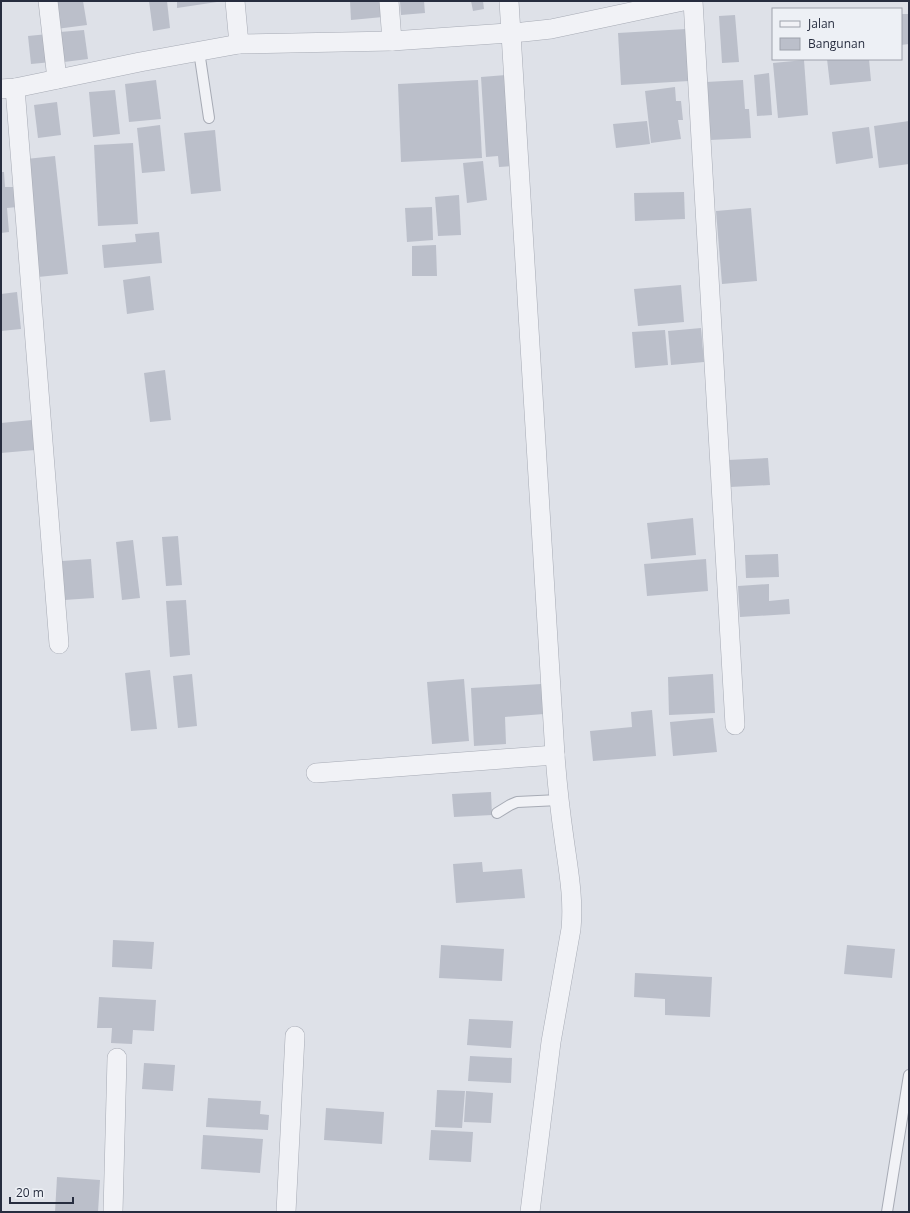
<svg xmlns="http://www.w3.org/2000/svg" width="910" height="1213" font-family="'Open Sans',sans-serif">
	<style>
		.building { fill: #bbbfca }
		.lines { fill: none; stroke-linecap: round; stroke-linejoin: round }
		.service-casing { stroke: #a7abb5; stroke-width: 12 }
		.minor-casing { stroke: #a7abb5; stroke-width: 20 }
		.service { stroke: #f1f2f6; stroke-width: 10 }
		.minor { stroke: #f1f2f6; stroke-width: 19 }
	</style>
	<rect width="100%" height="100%" fill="#dee1e8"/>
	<g class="building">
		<path d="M53,1H83L87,25L56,29Z"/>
		<path d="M149,1H167L170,28L153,31Z"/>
		<path d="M177,1H217V2L177,8Z"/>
		<path d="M350,1H381L383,17L351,20Z"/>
		<path d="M400,1H424L425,13L401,15Z"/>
		<path d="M471,1H483L484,9L473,11Z"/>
		<path d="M901,14H909V44L901,45Z"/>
		<path d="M735,15L739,62L722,63L719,16Z"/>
		<path d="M686,29L689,81L621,85L618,33Z"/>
		<path d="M84,30L88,59L64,62L60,32Z"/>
		<path d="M48,34L52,62L31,64L28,36Z"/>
		<path d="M827,59H869L871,81L830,85Z"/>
		<path d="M804,60L808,115L778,118L773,63Z"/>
		<path d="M769,73L772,115L757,116L754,75Z"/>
		<path d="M506,75L512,166L499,167L498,156L486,157L481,77Z"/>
		<path d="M156,80L161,119L129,122L125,84Z"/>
		<path d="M478,80L482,158L401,162L398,84Z"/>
		<path d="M743,80L745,109H749L751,138L710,140L706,82Z"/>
		<path d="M675,87L676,101H681L683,120H678L681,139L651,143L645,91Z"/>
		<path d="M115,90L120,134L93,137L89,92Z"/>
		<path d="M57,102L61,135L38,138L34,105Z"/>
		<path d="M647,121L650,144L616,148L613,124Z"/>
		<path d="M909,121V164L879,168L874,126Z"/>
		<path d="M160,125L165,171L142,173L137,128Z"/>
		<path d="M869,127L873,158L836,164L832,132Z"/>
		<path d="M215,130L221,191L191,194L184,133Z"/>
		<path d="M133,143L138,224L98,226L94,145Z"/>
		<path d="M55,156L68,274L38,277L26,159Z"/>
		<path d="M483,161L487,200L467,203L463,163Z"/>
		<path d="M1,172H4L5,187H15L17,207L7,208L9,232L1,233Z"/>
		<path d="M684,192L685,219L635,221L634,193Z"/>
		<path d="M459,195L461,235L438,236L435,197Z"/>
		<path d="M432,207L433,240L407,242L405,208Z"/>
		<path d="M751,208L757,281L722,284L716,211Z"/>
		<path d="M159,232L162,263L104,268L102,245L136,242L135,234Z"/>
		<path d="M436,245L437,276H412V246Z"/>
		<path d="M150,276L154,310L127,314L123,280Z"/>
		<path d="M681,285L684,322L638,326L634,289Z"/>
		<path d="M17,292L21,329L1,331V294Z"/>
		<path d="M701,328L704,362L671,365L668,331Z"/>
		<path d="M665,330L668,365L635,368L632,332Z"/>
		<path d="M165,370L171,420L150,422L144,373Z"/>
		<path d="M32,420L35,450L1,453V423Z"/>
		<path d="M768,458L770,485L730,487L728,460Z"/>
		<path d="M693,518L696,555L651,559L647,523Z"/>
		<path d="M178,536L182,585L166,586L162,537Z"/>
		<path d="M133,540L140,598L122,600L116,542Z"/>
		<path d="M778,554L779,577L746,578L745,555Z"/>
		<path d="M91,559L94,598L64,600L62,561Z"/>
		<path d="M706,559L708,591L647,596L644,564Z"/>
		<path d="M769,584V601L789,599L790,614L740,617L738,586Z"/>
		<path d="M186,600L190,655L170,657L166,601Z"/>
		<path d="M150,670L157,729L131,731L125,673Z"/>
		<path d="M192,674L197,726L178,728L173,676Z"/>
		<path d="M713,674L715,713L669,715L668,677Z"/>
		<path d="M464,679L469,741L432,744L427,682Z"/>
		<path d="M542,684L544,714L505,717L506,744L474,746L471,688Z"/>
		<path d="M652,710L656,756L593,761L590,731L632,727L631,712Z"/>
		<path d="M713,718L717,752L673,756L670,722Z"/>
		<path d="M491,792L492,815L454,817L452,794Z"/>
		<path d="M482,862L483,872L522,869L525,898L456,903L453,864Z"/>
		<path d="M113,940L154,942L152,969L112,967Z"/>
		<path d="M441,945L504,949L502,981L439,978Z"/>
		<path d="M847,945L895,949L892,978L844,974Z"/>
		<path d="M635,973L712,977L710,1017L665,1015V999L634,997Z"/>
		<path d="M99,997L156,1000L154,1031L133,1030L132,1044L111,1043L112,1028H97Z"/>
		<path d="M469,1019L513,1021L511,1048L467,1045Z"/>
		<path d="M470,1056L512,1058L511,1083L468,1081Z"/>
		<path d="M144,1063L175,1065L173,1091L142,1089Z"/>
		<path d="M437,1090L465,1091L462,1128L435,1127Z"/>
		<path d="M466,1091L493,1093L491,1123L464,1122Z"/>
		<path d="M208,1098L261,1101L260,1114L269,1115L268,1130L206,1127Z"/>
		<path d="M326,1108L384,1112L382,1144L324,1140Z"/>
		<path d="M431,1130L473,1132L471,1162L429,1160Z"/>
		<path d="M203,1135L263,1139L260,1173L201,1169Z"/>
		<path d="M57,1177L100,1180L98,1212H55Z"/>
	</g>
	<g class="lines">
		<defs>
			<g id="service">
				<path d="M199,51L209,118"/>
				<path d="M497,813L510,805L517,802L559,800"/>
				<path d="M887,1212L909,1075"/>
			</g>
			<g id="minor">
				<path d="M48,1L57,79"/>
				<path d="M235,1L239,44"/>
				<path d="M389,1L392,41"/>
				<path d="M509,1L555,755C557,783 560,810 564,838C568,868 574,898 571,929L551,1042L530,1212"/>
				<path d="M693,1L735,725"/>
				<path d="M15,88L59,644"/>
				<path d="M1,89L15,88L140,62L239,44L392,41L523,32L551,29L683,1"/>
				<path d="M316,773L555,755"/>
				<path d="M113,1212L117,1058"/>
				<path d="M286,1212L295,1036"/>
			</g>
		</defs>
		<use href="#service" class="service-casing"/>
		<use href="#minor" class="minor-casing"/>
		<use href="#service" class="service"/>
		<use href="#minor" class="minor"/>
	</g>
	<rect width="910" height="1213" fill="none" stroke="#272d3f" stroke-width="4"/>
	<rect x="772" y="8" width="130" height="52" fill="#edf0f5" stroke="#9ea2ac"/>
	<rect x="780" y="21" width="20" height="6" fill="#f1f2f6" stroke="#9ea2ac"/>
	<text x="808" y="28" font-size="12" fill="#272d3f">Jalan</text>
	<rect x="780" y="38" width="20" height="12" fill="#bbbfca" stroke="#9ea2ac"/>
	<text x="808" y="48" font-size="12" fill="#272d3f">Bangunan</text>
	<path d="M10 1197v6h63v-6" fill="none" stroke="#272d3f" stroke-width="2"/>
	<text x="16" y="1197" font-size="12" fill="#272d3f" stroke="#edf0f5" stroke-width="3" paint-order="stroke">20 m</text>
</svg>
